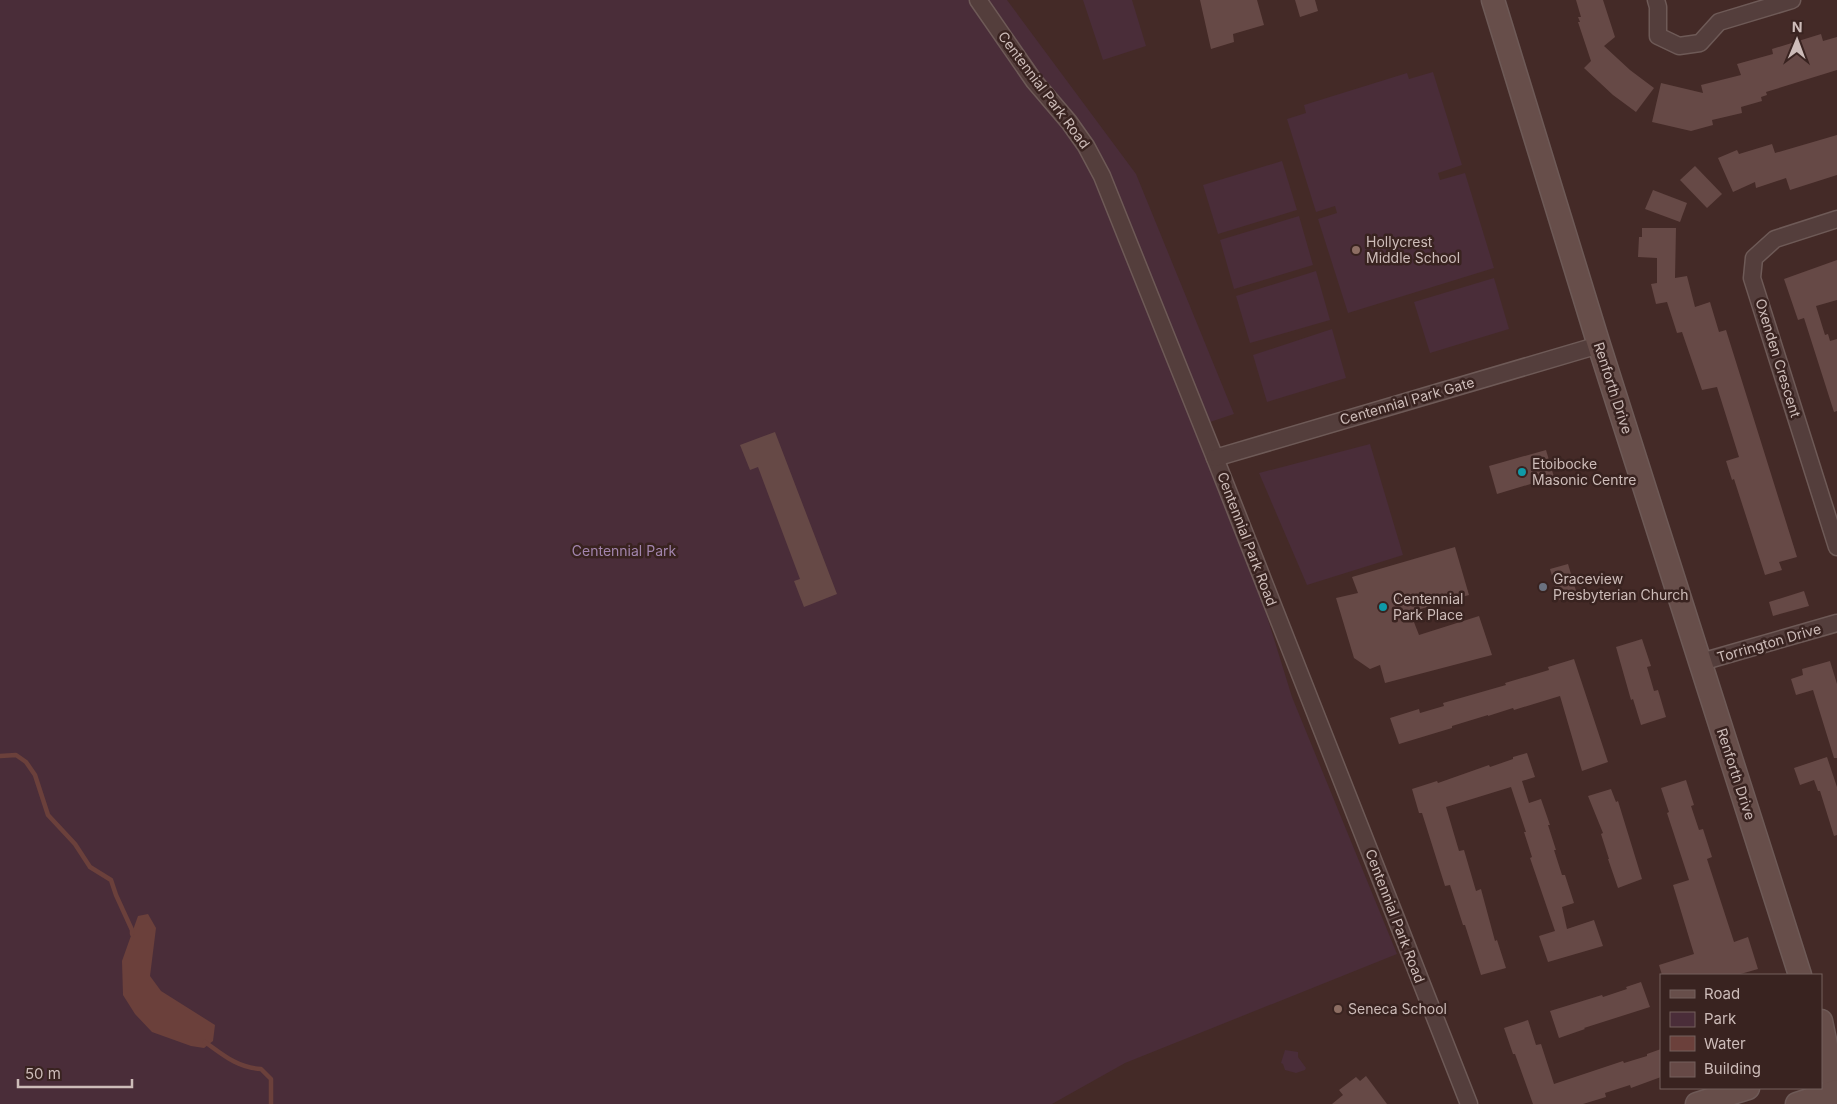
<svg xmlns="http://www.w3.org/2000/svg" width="1837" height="1104" font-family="Inter,sans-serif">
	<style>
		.green { fill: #4a2d39 }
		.water { fill: #6b403b }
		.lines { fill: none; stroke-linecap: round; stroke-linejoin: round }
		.stream { stroke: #6b403b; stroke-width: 4.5 }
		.building { fill: #664946 }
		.street-casing { stroke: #6e5a57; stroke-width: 19 }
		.secondary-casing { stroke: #6e5a57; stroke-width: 25 }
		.street { stroke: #543e3c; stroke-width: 16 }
		.secondary { stroke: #674e4a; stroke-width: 22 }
		.education-dot { fill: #8d6e63; stroke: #392320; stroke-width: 2 }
		.culture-dot { fill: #0f9aa8; stroke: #392320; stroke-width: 2 }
		.worship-dot { fill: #6b7280; stroke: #392320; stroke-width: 2 }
		.labels { text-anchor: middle; stroke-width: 5; stroke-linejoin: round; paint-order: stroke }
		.street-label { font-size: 14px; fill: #cdbcb9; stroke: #392320 }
		.poi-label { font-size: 14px; fill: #cdbcb9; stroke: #392320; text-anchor: start }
		.park-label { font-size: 14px; fill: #a285ad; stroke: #392320 }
	</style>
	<rect width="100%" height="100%" fill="#442a27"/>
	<g class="green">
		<path d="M0,0H1007L1136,174L1234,414L1207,423L1292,697L1397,954L1125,1063L1052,1104H0Z"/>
		<path d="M1083,0H1132L1146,46L1103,60Z"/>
		<path d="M1433,72L1462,165L1438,173L1440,180L1465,173L1494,268L1348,313L1318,219L1337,213L1335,206L1316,212L1287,119L1306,113L1304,105L1407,73L1409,79Z"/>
		<path d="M1282,161L1297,210L1218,234L1203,185Z"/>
		<path d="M1299,216L1313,265L1234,289L1220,240Z"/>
		<path d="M1316,271L1330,320L1250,343L1236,296Z"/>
		<path d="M1494,278L1509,329L1430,353L1414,302Z"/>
		<path d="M1332,329L1346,378L1267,402L1253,355Z"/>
		<path d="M1370,444L1403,555L1307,585L1259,473Z"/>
		<path d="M1285,1050L1298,1052V1057L1306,1068L1305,1070L1296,1073L1285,1070L1283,1064L1281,1063Z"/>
	</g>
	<path class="water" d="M148,914L156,928L150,976L161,991L215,1025L213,1041L204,1048L191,1046L152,1032L135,1014L123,995L122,961L138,916Z"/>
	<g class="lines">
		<g class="stream">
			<path d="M0,756L16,755L26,762L35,775L48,815L75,844L90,867L111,880L116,895L132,930V934"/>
			<path d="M205,1042C223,1055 238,1068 261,1069L271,1079V1104"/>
		</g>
	</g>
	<g class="building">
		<path d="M1200,0H1257L1264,25L1233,34L1234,42L1211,49Z"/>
		<path d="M1295,0H1315L1318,11L1300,17Z"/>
		<path d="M1576,0H1603L1615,37L1604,46L1630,70L1654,88L1636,112L1613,95L1584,68L1591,61L1578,22H1580L1578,17H1581Z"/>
		<path d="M1821,34L1823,41L1837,37V70L1766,92L1767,95L1761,97L1762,101L1741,107L1742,113L1712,120L1713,125L1691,131L1652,122L1661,83L1703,93L1701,85L1741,75L1737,64L1773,54L1772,49Z"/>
		<path d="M1837,135V175L1790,190L1786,178L1756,188L1755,182L1733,192L1718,158L1737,150L1739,154L1772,144L1775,153Z"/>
		<path d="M1695,166L1722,194L1707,208L1680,180Z"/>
		<path d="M1653,190L1687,203L1680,222L1645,209Z"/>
		<path d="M1642,228H1676L1675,278L1687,276L1695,307L1710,302L1719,332L1726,330L1797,557L1779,562L1782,570L1765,575L1734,479L1732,480L1726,461L1739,457L1717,387L1702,390L1682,332L1677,333L1667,302L1656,304L1651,284L1657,283V258L1638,257L1639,237H1642Z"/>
		<path d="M1837,260V300L1816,306L1825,335L1828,334L1830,341L1837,339V411L1834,412L1804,318L1798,320L1784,279Z"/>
		<path d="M775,432L837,594L804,607L794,581L800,579L758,467L750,470L740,445Z"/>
		<path d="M1546,450L1554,477L1497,494L1489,466Z"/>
		<path d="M1455,547L1469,595L1410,612L1419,635L1479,616L1492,655L1385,683L1380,665L1370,669L1354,658L1336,598L1358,593L1352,577Z"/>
		<path d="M1568,564L1577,594L1559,600L1550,569Z"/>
		<path d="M1804,591L1809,606L1773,616L1769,602Z"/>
		<path d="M1642,639L1651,666L1647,667L1654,691L1658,690L1666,717L1641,725L1633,699L1631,700L1616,647Z"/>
		<path d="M1574,659L1608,762L1582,771L1560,696L1514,710L1513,708L1488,716V715L1452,726V728L1399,744L1390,718L1419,709L1420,713L1444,706L1443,703L1506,685L1505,683L1549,670L1548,667Z"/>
		<path d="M1830,661L1837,684V758H1834L1813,690L1796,695L1791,679L1803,675L1802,669Z"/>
		<path d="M1527,753L1535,777L1522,781L1529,803L1541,799L1550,825H1548L1556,850H1554L1562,875H1565L1574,903L1562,907L1567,929L1594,920L1603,946L1548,962L1539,936L1555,931L1530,858L1532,857L1524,832H1526L1511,787L1446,807L1459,851L1464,850L1476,891L1481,889L1495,941L1497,940L1506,968L1481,975L1465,925H1463L1450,885L1445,886L1422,813H1419L1412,789L1437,781L1438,783L1489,765L1490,767L1513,759V757Z"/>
		<path d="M1827,757L1837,787V835L1834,836L1820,791H1818L1814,780L1800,785L1794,768Z"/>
		<path d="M1686,780L1694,805L1691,806L1699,830L1703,829L1712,857L1707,859L1734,942L1748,937L1758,969L1737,975H1662L1659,965L1694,954L1673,885L1689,880L1667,813L1669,812L1661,788Z"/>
		<path d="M1611,789L1616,802L1618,801L1642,879L1618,888L1608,859H1609L1601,834L1603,833L1588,796Z"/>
		<path d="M1641,982L1650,1007L1584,1028L1585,1029L1559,1038L1550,1011L1602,995L1603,997L1627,989L1626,987Z"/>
		<path d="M1528,1020L1536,1045L1541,1044L1554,1084L1623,1061L1624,1063L1647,1056V1054L1661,1049V1077L1631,1088L1630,1085L1605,1093L1606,1097L1583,1104H1533L1515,1054H1513L1504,1028Z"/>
		<path d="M1366,1076L1387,1104H1332L1343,1095L1339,1090L1356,1077L1360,1081Z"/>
	</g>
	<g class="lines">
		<defs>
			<g id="street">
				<path d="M978,0L1034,81L1069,122L1086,146L1102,176L1215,458L1469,1104"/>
				<path d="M1656,0L1658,7V36L1679,46L1700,43L1719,22L1792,0"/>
				<path d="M1837,219L1775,239L1754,258L1752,278L1837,547"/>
				<path d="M1215,458L1599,345"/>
				<path d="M1701,662L1837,623"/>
			</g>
			<g id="secondary">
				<path d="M1493,0L1599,345L1800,975"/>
				<path d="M1821,1021L1837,1099"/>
				<path d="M1697,1104L1748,1088"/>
				<path d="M1797,1104L1837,1091"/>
			</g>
		</defs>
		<use href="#street" class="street-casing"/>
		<use href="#secondary" class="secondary-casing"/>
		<use href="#street" class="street"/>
		<use href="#secondary" class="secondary"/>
	</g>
	<g class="education-dot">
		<circle cx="1356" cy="250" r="5"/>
		<circle cx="1338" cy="1009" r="5"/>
	</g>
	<g class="culture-dot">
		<circle cx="1522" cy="472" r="5"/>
		<circle cx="1383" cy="607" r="5"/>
	</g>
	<circle class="worship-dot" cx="1543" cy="587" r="5"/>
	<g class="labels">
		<g class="street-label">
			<text transform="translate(1044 90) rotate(53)" y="5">Centennial Park Road</text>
			<text transform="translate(1778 358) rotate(73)" y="5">Oxenden Crescent</text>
			<text transform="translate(1613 388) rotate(72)" y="5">Renforth Drive</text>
			<text transform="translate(1407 401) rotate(-16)" y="5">Centennial Park Gate</text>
			<text transform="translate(1247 539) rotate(69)" y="5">Centennial Park Road</text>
			<text transform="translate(1769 643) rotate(-16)" y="5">Torrington Drive</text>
			<text transform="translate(1736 774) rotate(72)" y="5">Renforth Drive</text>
			<text transform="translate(1395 916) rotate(69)" y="5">Centennial Park Road</text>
		</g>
		<g class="poi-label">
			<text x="1366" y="247">Hollycrest<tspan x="1366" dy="16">Middle School</tspan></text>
			<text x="1532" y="469">Etoibocke<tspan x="1532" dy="16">Masonic Centre</tspan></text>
			<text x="1553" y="584">Graceview<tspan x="1553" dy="16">Presbyterian Church</tspan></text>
			<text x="1393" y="604">Centennial<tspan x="1393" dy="16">Park Place</tspan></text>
			<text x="1348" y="1014">Seneca School</text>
		</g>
		<g class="park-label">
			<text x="624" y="556">Centennial Park</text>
		</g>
	</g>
	<rect x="1660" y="974" width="162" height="115" fill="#392320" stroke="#74605d"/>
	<rect x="1670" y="990" width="25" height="8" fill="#674e4a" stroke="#74605d"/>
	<text x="1704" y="999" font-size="15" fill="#cdbcb9">Road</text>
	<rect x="1670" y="1012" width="25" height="15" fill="#4a2d39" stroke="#74605d"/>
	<text x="1704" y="1024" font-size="15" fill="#cdbcb9">Park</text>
	<rect x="1670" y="1036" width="25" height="15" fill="#6b403b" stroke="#74605d"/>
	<text x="1704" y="1049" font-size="15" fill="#cdbcb9">Water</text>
	<rect x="1670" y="1062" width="25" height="15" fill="#664946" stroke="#74605d"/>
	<text x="1704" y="1074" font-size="15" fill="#cdbcb9">Building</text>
	<g transform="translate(1797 40) rotate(1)" stroke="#392320" stroke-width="4" paint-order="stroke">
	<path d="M0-4L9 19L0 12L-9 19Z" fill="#cdbcb9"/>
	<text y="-8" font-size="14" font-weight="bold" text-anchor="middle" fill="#cdbcb9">N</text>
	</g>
	<path d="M18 1079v8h114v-8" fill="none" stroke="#cdbcb9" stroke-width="2.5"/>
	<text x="25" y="1079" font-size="15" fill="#cdbcb9" stroke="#392320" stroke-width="4" paint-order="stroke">50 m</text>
</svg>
